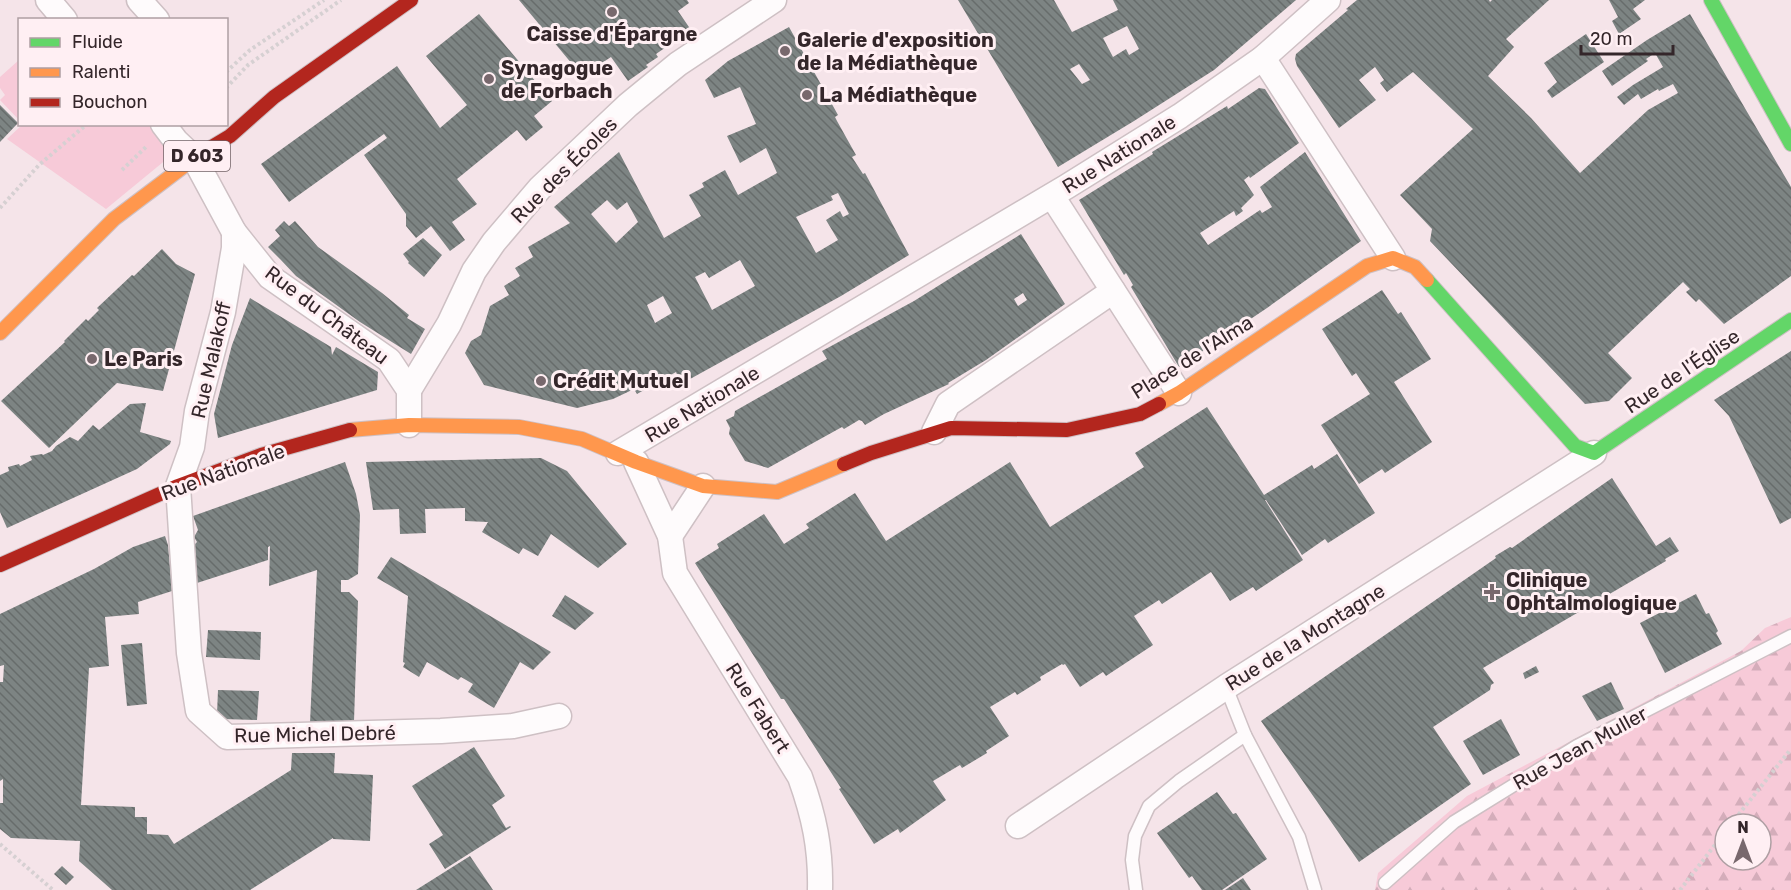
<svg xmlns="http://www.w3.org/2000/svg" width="1791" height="890" font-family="Rubik,sans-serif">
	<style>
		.forest { fill: url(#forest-firs); fill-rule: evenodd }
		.green { fill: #f7cad8 }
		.building { fill: url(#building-back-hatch); fill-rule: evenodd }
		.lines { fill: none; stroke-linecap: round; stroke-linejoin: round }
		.lane-casing { stroke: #cec0c4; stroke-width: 15 }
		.street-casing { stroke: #cec0c4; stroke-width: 27 }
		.fast-casing { stroke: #cec0c4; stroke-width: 16 }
		.slow-casing { stroke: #cec0c4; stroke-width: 16 }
		.jam-casing { stroke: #cec0c4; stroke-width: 16 }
		.path { stroke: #d6d0d2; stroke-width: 4; stroke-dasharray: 3 3; stroke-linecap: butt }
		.lane { stroke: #fefbfc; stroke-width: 12 }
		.street { stroke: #fefbfc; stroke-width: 24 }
		.fast { stroke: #63d668; stroke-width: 14 }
		.slow { stroke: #ff974d; stroke-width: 14 }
		.jam { stroke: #b3261e; stroke-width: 14 }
		.poi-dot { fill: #78686d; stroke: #ffeff3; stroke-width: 2 }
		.labels { text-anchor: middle; stroke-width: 6; stroke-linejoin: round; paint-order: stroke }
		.shield { fill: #ffeff3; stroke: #716266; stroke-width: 1.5 }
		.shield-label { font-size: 18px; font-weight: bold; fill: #34262a }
		.poi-label { font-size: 20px; font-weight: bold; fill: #34262a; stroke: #ffeff3; text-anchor: start }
		.street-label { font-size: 20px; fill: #34262a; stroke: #ffeff3 }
	</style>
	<defs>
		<pattern id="forest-firs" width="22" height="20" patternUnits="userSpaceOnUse" patternTransform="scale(1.5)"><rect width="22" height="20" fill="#f7cad8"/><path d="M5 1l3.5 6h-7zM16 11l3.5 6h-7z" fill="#d4adba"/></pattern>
		<pattern id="building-back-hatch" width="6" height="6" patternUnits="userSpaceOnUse" patternTransform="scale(1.5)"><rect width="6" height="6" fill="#7d8483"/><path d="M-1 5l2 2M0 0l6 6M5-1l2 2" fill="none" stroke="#676c6b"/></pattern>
	</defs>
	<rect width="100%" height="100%" fill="#f5e4e9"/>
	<path class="forest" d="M1791,617V890H1375L1378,873L1467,796L1741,651L1765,628ZM1725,824H1761V860H1725Z"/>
	<g class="green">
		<path d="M19,60V120L0,100L5,95L0,88V77Z"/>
		<path d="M22,125H155L179,149L106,209L7,139Z"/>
	</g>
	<g class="building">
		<path d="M519,0H687L689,3L678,11L691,30L656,54L658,57L646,65L648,67L628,81L611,57L582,76Z"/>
		<path d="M958,0H1054L1072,32L1118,10L1113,0H1296L1214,70L1134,121L1058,167ZM1127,26L1139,49L1129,55L1126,49L1113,57L1103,38ZM1079,64L1090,80L1082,84L1070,69Z"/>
		<path d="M1357,0H1489L1490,2L1492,0H1549L1506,39L1514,47L1488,76L1531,118L1580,173L1648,110L1678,93L1673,84L1659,91L1658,89L1641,99L1638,94L1624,105L1617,97L1633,85L1663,67L1655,53L1646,59L1648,61L1612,86L1602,71L1647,40L1690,14L1791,187V276L1724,324L1699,299L1696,302L1686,292L1690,289L1683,282L1608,353L1632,378L1609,401L1585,404L1430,241L1432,229L1400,195L1473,129L1413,72L1387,92L1380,83L1384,80L1375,67L1359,80L1376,100L1339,128L1297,66L1295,59L1296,54L1348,10L1346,9Z"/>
		<path d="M1609,0H1645L1633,9L1641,19L1619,34L1612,21L1618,17Z"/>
		<path d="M479,14L552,101L534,116L543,127L526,141L517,130L457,179L477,204L452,222L465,240L450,251L431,226L416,238L406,226V214L364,155L387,138L384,134L289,202L261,164L397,66L440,128L467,105L426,56Z"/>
		<path d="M789,27L838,115L835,117L837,121L856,155L852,157L863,174L865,173L909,255L841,296L681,384L676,372L637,394L634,389L613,399L577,408L484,385L465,353L471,341L481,335L490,306L509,295L504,286L520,276L515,268L533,257L528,247L570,223L554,207L619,152L664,238L701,216L689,195L704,187L702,183L725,170L738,195L777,173L766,148L740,163L727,136L756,124L740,87L714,98L705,80L728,61ZM838,193L849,214L843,217L840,211L826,220L838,240L816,253L796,217L833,200L831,196ZM607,200L617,210L627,202L638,222L616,243L591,214ZM740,260L755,286L712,310L695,277L705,272L709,278ZM663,296L672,313L655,323L647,305Z"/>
		<path d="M1586,34L1604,62L1552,98L1547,91L1557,82L1544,63Z"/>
		<path d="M1259,88L1265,89L1299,143L1250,178L1249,176L1244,180L1254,195L1241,208L1243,211L1236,216L1234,211L1200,233L1208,245L1260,210L1262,213L1272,207L1260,187L1305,152L1361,241L1267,308L1179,367L1131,287L1133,285L1126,273L1124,275L1079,200L1153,154L1152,152L1227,106L1228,109Z"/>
		<path d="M0,105L18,123L0,142Z"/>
		<path d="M284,221L289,226L295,221L318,247L382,293L409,315L407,318L425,329L411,354L360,322L296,276L280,259L268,247L280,236L275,230Z"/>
		<path d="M1021,234L1065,304L986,360L948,383L949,384L884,414L865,425L862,421L859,420L844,429L842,427L768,468L745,461L729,434L730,428L726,420L734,416L735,411L827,359L822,351L914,301ZM1023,293L1027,300L1018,306L1014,299Z"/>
		<path d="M423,238L442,255L424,277L408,263L409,262L403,254Z"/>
		<path d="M162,249L176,264L195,274L163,391L117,383L49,448L1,401L65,342L64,341L86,319L88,321L99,310L97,308L132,275L134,276Z"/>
		<path d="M1382,290L1398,314L1401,312L1431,359L1394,382L1432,442L1385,473L1382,469L1359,484L1321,425L1370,394L1356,373L1352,376L1322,329Z"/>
		<path d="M250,298L331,347L332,355L336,347L378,372L377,390L218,438L214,414L232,345Z"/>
		<path d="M1791,351V518L1780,524L1729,416L1714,400Z"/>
		<path d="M146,403L140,432L171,441L170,444L137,469L7,528L0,512V475L9,471L8,467L19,464L20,466L32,460L30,456L42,454L43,455L52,451L56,446L70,437L78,441L93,425L99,430L130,404Z"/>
		<path d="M1207,407L1264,495L1312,465L1314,469L1337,454L1375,513L1328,543L1325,539L1302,555L1266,500H1265L1303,560L1256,591L1253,587L1230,601L1211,572L1162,604L1159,600L1134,616L1153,645L1106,676L1103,672L1080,687L1065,664L1063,665L1062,664L1040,677L1041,680L1017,695L1015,692L990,707L1009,736L986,751L987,753L962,768L960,765L933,781L946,800L900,833L898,829L874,844L839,789L841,788L784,699H781L695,563L719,548L717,544L764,514L784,544L809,528L806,524L855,493L886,541L1010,462L1050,527L1144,467L1135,453Z"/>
		<path d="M541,458L567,471L627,544L598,568L551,534L538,556L523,548L519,554L482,532L488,522L465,521V508L425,509L426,533L400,534L399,509L373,510L366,462Z"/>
		<path d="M345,462L356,494L360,515L358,574L348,580H341V592H349L358,601L354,721L310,723L317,570L269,586L270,546L268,547V560L197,583L194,545L197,542L194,537L198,530L193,516Z"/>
		<path d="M1612,478L1656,546L1670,537L1679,551L1665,559L1666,561L1483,668L1494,683L1491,685L1490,690L1433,727L1471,784L1359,862L1261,721L1496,558L1495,556L1510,547L1512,548Z"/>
		<path d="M165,536L168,545L172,591L138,602L139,614L105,617L109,666L89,668L81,805L135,807V817H147V834L168,835L174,844L291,770L292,753H335L334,773L373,775L370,841L333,839V838L250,890H112L79,861L80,841L11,838L0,829V803H3V779L0,781V682H3L4,665L0,666V614L94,569L133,547Z"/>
		<path d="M391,557L551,652L533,670L520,662L494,708L468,692L473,684L461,677L458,680L427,662L419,677L403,667L405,663L403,662L408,596L377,578Z"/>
		<path d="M1696,594L1706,614L1709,613L1718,631L1716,633L1722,644L1665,673L1640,623Z"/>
		<path d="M565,595L594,613L575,630L552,616Z"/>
		<path d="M208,630L261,632L260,660L206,657Z"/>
		<path d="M142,643L147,704L127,706L121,645Z"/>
		<path d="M1536,666L1539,672L1525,679L1523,673Z"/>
		<path d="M1611,682L1624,709L1597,721L1582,696Z"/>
		<path d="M218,690L259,691L257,720L222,719L217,714Z"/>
		<path d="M1501,719L1520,755L1483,775L1463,741Z"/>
		<path d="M474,747L505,796L492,805L506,828L510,826L511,827L445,869L429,844L443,835L412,786Z"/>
		<path d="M1217,792L1233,814L1236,813L1267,859L1222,890H1202L1192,876L1189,878L1157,833Z"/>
		<path d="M470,856L493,890H416Z"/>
		<path d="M62,866L74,877L66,885L54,874Z"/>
		<path d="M1243,878L1251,890H1225Z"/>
	</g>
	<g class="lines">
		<defs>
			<g id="lane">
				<path d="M1226,687L1245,735L1299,837L1315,890"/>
				<path d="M1385,883L1454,822L1577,746L1791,636"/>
				<path d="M1136,890L1132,860L1135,836L1149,806L1179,781L1245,735"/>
			</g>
			<g id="street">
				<path d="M48,0L65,20"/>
				<path d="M139,0L157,20"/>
				<path d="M1263,58L1393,258"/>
				<path d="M163,124L176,141L194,158L234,232L270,277L389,360L409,390V425"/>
				<path d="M1052,196L1179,393"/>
				<path d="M234,232V248L223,312L197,411L192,447L178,486L189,653L198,711L227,737L441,731L513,726L559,716"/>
				<path d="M409,390L449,324L474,271L494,242L540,188L628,105L678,64L774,0"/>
				<path d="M934,432L948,404L1113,291"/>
				<path d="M618,453L1066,187L1180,116L1263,58L1328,0"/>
				<path d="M636,462L670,536L675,573L800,777C814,816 821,848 820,890"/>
				<path d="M670,536L703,486"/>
				<path d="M1018,826L1226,687L1594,453"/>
			</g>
			<g id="fast">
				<path d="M1711,0L1791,144"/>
				<path d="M1427,280L1575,446L1594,453L1791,320"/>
			</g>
			<g id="slow">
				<path d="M0,333L114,219L200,154"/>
				<path d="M1159,404L1179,393L1367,266L1393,258L1415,267L1427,280"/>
				<path d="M350,430L409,425L519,427L582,439L636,462L703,486L777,492L844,464"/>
			</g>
			<g id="jam">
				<path d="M200,154L230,136L274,97L411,0"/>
				<path d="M844,464L871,453L951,428L1067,430L1140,414L1159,404"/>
				<path d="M0,565L178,486L261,455L350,430"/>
			</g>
		</defs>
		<use href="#lane" class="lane-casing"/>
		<use href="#street" class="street-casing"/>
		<use href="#fast" class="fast-casing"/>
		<use href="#slow" class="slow-casing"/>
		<use href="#jam" class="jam-casing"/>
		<g class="path">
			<path d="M226,72L250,50L324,0"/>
			<path d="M226,88L248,65L341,0"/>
			<path d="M122,170L147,146"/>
			<path d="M0,208L39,165L87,124"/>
			<path d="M1731,824L1791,749"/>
			<path d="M0,844L53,890"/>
			<path d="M1680,890L1725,832"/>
		</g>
		<use href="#lane" class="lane"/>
		<use href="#street" class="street"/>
		<use href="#fast" class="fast"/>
		<use href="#slow" class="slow"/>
		<use href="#jam" class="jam"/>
	</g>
	<g class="poi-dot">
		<circle cx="612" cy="12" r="6"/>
		<circle cx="785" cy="51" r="6"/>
		<circle cx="489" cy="79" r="6"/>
		<circle cx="807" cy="95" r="6"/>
		<circle cx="92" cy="359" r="6"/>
		<circle cx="541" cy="381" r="6"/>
		<path d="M1489 583h6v6h6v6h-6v6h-6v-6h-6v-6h6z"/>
	</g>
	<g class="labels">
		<rect class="shield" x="164" y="141" width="66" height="30" rx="4.5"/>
		<g class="shield-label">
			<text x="197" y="162">D 603</text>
		</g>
		<g class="poi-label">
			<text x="612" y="41" text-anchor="middle">Caisse d'Épargne</text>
			<text x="797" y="47">Galerie d'exposition<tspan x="797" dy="23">de la Médiathèque</tspan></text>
			<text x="501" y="75">Synagogue<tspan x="501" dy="23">de Forbach</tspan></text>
			<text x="819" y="102">La Médiathèque</text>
			<text x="104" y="366">Le Paris</text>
			<text x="553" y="388">Crédit Mutuel</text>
			<text x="1506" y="587">Clinique<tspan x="1506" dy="23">Ophtalmologique</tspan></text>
		</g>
		<g class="street-label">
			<text transform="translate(1119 154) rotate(-32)" y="7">Rue Nationale</text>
			<text transform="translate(564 170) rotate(-45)" y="7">Rue des Écoles</text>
			<text transform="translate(327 315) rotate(37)" y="7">Rue du Château</text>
			<text transform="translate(1192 357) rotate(-32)" y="7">Place de l'Alma</text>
			<text transform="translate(211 360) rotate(-77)" y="7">Rue Malakoff</text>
			<text transform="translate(1682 371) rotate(-34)" y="7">Rue de l'Église</text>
			<text transform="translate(702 404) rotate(-31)" y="7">Rue Nationale</text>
			<text transform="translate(223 472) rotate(-20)" y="7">Rue Nationale</text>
			<text transform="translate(1305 637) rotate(-32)" y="7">Rue de la Montagne</text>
			<text transform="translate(758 708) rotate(58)" y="7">Rue Fabert</text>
			<text transform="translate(315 734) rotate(-1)" y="7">Rue Michel Debré</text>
			<text transform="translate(1580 748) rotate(-29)" y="7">Rue Jean Muller</text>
		</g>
	</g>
	<rect x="18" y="18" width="210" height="108" fill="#ffeff3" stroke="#ae9fa3" stroke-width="1.5"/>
	<rect x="30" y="38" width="30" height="9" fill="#63d668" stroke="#ae9fa3" stroke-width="1.5"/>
	<text x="72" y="48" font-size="18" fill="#34262a">Fluide</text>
	<rect x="30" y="68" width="30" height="9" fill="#ff974d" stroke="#ae9fa3" stroke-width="1.5"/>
	<text x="72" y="78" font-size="18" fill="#34262a">Ralenti</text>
	<rect x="30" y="98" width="30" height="9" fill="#b3261e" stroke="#ae9fa3" stroke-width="1.5"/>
	<text x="72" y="108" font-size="18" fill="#34262a">Bouchon</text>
	<g transform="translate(1743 842)"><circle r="28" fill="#ffeff3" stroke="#ae9fa3" stroke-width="1.5"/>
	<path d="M0-4.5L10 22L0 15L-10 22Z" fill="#78686d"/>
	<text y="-9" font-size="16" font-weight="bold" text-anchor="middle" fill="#34262a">N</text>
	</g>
	<path d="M1581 45v9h92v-9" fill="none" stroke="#34262a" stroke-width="3"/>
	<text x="1590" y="45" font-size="18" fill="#34262a" stroke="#ffeff3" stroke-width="4.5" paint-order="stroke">20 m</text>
</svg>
